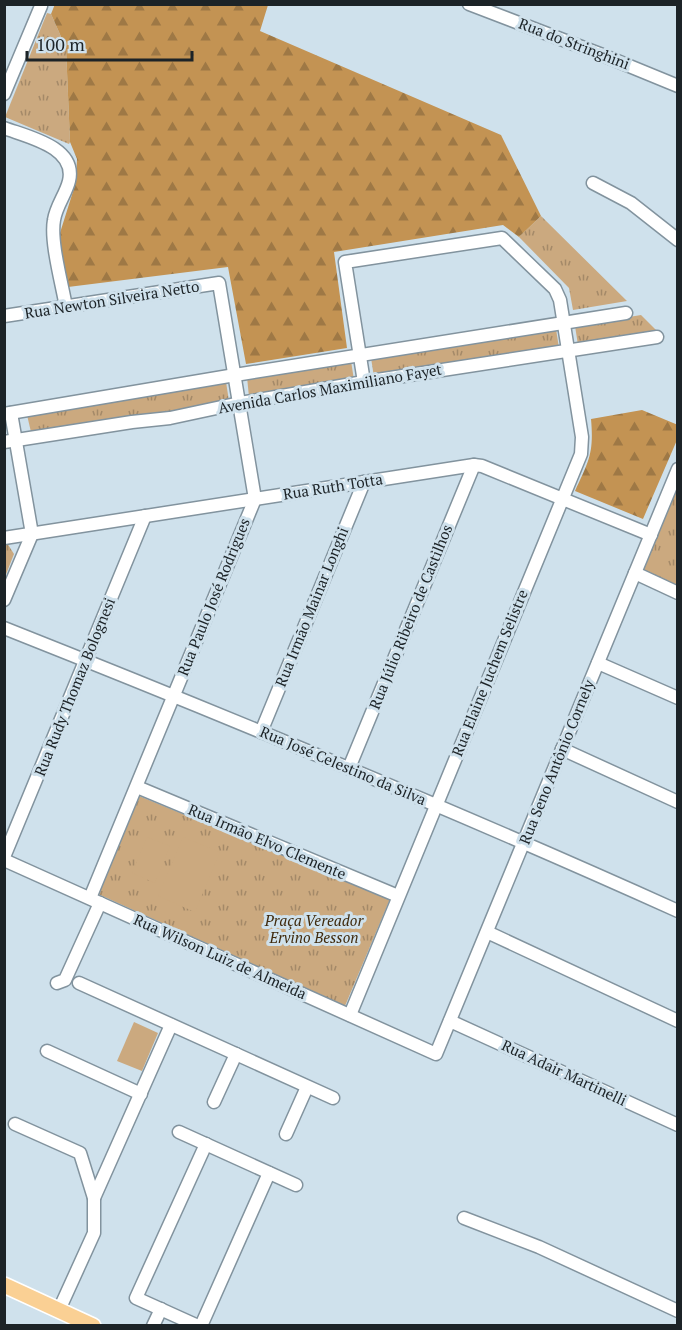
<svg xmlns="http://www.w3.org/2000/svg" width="682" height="1330" font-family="'PT Serif',serif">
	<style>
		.grass { fill: url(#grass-tufts) }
		.forest { fill: url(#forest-firs) }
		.pitch { fill: #cba97f }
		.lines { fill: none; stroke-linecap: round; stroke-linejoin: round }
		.minor-casing { stroke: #82939e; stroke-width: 15 }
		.major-casing { stroke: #fff; stroke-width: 18 }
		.minor { stroke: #fff; stroke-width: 12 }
		.major { stroke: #fad094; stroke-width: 15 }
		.labels { text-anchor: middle; stroke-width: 6; stroke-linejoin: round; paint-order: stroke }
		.street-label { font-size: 15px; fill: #1c2327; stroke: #cfe1ec }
		.park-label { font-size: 15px; font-style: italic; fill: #3f2a0d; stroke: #cfe1ec }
	</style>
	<defs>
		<pattern id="grass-tufts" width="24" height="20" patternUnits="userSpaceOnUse" patternTransform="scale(1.5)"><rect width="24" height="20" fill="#cba97f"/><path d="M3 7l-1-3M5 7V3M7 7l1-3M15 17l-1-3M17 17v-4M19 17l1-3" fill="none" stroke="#a48968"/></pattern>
		<pattern id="forest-firs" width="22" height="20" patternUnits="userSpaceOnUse" patternTransform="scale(1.5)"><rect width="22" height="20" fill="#c39353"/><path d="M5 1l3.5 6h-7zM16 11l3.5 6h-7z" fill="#9e7845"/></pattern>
	</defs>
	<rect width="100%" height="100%" fill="#cfe1ec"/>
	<g class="grass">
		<path d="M47,13L51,14L66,48L70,142L69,144L5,117Z"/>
		<path d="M541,216L627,301L573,310L569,288L519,237Z"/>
		<path d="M641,315L658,332L578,345L575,326Z"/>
		<path d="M556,329L559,348L374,377L371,358Z"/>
		<path d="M351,361L354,380L249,397L247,377Z"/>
		<path d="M226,382L229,401L171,414L31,432L27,415Z"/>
		<path d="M677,483V585L642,569Z"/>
		<path d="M5,543H7L14,554L5,577Z"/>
		<path d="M139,796L390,899L345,1006L98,894Z"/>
	</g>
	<g class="forest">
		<path d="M55,4L268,5L260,31L501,135L541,216L519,237L503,225L334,252L347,348L246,364L228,267L68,287L59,236L76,182L77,159L70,142L66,48L51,14Z"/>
		<path d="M642,410L678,425L677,440L643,519L575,491C589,461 594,453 591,419Z"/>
	</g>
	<g class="pitch">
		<path d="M147,837L170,846L155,883L132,873Z"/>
		<path d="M183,837L220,852L195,912L158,896Z"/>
		<path d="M134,1022L158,1033L142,1071L117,1061Z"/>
	</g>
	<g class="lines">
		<defs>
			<g id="minor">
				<path d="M469,4L600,54L678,86"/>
				<path d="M4,94L41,6"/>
				<path d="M4,128C28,137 77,147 69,181C66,194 56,206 54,220C50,241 62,284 66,307"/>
				<path d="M593,183L631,203L678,240"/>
				<path d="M4,316L219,283L255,499L90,898"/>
				<path d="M4,414L235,375L626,313"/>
				<path d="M4,442L132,422L170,418L240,403L364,382L657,337"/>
				<path d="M4,538L474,465L482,466L651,535"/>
				<path d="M635,573L678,593"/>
				<path d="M4,600L32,534L11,413"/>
				<path d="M4,628C231,718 456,811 678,911"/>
				<path d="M598,663L678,698"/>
				<path d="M261,732L364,482"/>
				<path d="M562,749L678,802"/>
				<path d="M349,768L474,465"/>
				<path d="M137,787L398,896"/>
				<path d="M4,857L145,516"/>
				<path d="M4,860L436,1054L678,469"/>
				<path d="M487,932L678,1021"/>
				<path d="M57,983L65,980L100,903"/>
				<path d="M79,983L333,1098"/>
				<path d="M350,1015L581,454L582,437L560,300L555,289L502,238L345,262L364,382"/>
				<path d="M450,1021L678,1125"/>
				<path d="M47,1051L141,1094"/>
				<path d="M214,1102L236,1054"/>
				<path d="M15,1124L80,1153L94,1198V1233L59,1310"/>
				<path d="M179,1132L296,1185"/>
				<path d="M286,1134L307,1087"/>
				<path d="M94,1198L171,1025"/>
				<path d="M464,1218L539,1247L678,1311"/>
				<path d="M153,1326L161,1309"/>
				<path d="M198,1326L136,1298L206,1144"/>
				<path d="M201,1326L269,1173"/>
			</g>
			<path id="major" d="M4,1285L93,1326"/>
		</defs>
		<use href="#minor" class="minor-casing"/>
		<use href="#major" class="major-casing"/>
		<use href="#minor" class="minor"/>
		<use href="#major" class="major"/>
	</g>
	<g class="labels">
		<g class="street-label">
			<text transform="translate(574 44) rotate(21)" y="5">Rua do Stringhini</text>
			<text transform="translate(112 300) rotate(-9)" y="5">Rua Newton Silveira Netto</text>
			<text transform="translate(330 389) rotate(-10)" y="5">Avenida Carlos Maximiliano Fayet</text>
			<text transform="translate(333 487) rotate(-9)" y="5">Rua Ruth Totta</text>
			<text transform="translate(214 597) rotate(-68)" y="5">Rua Paulo José Rodrigues</text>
			<text transform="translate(312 607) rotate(-68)" y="5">Rua Irmão Mainar Longhi</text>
			<text transform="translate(411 617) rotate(-68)" y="5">Rua Júlio Ribeiro de Castilhos</text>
			<text transform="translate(490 673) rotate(-68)" y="5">Rua Elaine Juchem Selistre</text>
			<text transform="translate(75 687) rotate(-68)" y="5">Rua Rudy Thomaz Bolognesi</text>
			<text transform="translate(557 762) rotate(-68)" y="5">Rua Seno Antônio Cornely</text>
			<text transform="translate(343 766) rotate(23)" y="5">Rua José Celestino da Silva</text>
			<text transform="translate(267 842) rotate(23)" y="5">Rua Irmão Elvo Clemente</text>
			<text transform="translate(220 957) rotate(24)" y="5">Rua Wilson Luiz de Almeida</text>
			<text transform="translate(564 1073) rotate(25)" y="5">Rua Adair Martinelli</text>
		</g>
		<g class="park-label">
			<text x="314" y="926">Praça Vereador<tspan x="314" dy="17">Ervino Besson</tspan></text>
		</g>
	</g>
	<rect width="682" height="1330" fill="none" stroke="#1c2327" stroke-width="12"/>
	<path d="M27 51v9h165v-9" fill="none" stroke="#1c2327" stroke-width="3"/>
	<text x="36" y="51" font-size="18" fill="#1c2327" stroke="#cfe1ec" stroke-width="4.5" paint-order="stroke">100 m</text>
</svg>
